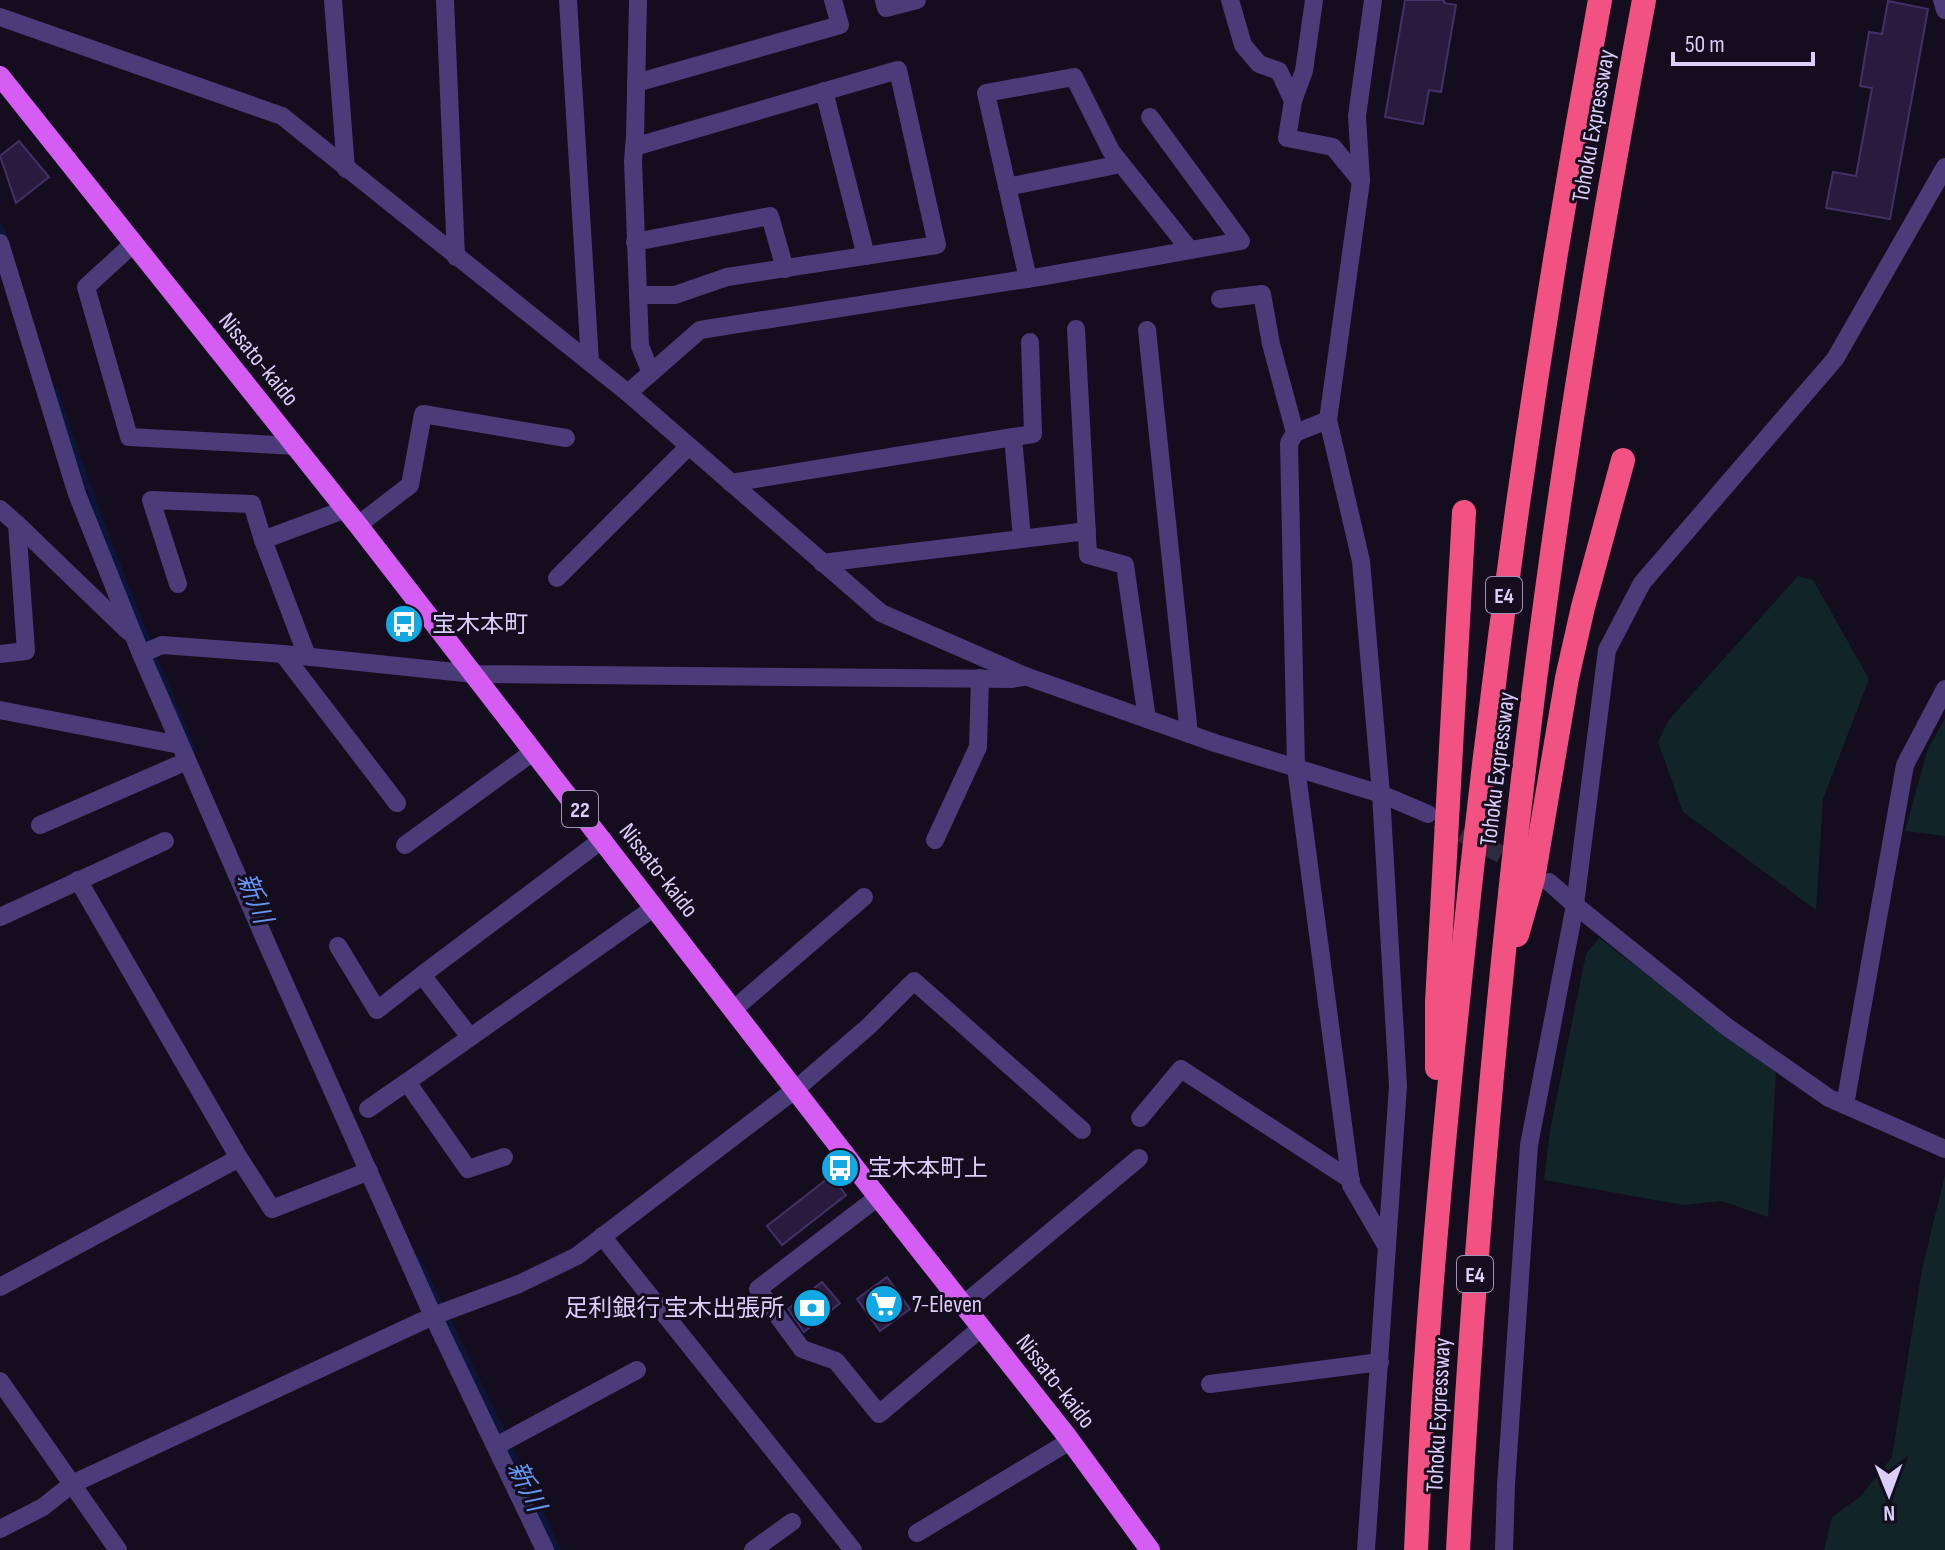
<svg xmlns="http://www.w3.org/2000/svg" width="1945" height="1550" font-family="'Sofia Sans Condensed','Noto Sans JP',sans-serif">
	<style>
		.green { fill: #112427 }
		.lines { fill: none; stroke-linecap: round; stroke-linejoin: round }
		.stream { stroke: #0c1438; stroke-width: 6 }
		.building { fill: #281b3d; stroke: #442f67; stroke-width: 2 }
		.street-tunnel { stroke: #312a3e; stroke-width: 18; stroke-dasharray: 18 9; stroke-linecap: butt }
		.street { stroke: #493c79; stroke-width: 18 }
		.primary { stroke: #d65df3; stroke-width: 20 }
		.highway { stroke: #f25282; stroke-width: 24 }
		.labels { text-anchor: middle; stroke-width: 6; stroke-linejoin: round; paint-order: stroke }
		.shield { fill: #130d1d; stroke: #9f94b8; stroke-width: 2 }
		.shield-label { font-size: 22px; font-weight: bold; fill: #dbcefb }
		.street-label { font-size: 24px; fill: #dbcefb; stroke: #130d1d }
		.poi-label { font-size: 24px; fill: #dbcefb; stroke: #130d1d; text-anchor: start }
		.water-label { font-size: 26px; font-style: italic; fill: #6497f3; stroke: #130d1d }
	</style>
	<rect width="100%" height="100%" fill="#130d1d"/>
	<g class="green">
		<path d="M1798,576L1813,580L1869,679L1823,799L1816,910L1683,812L1658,742L1668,721Z"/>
		<path d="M1945,718V836L1905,831L1927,751Z"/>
		<path d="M1599,938L1776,1072L1768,1217L1722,1201L1683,1205L1544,1180L1550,1130L1586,954Z"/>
		<path d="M1945,1175V1550H1824L1832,1517L1861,1496L1892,1457L1922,1269Z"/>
	</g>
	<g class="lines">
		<g class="stream">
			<path d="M0,226L5,240"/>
			<path d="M55,391C95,513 143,632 193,750"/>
			<path d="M417,1258L500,1427L558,1550"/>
		</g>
	</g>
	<g class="building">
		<path d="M1405,0H1444V3L1456,5L1441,92L1429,90L1423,124L1385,117Z"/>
		<path d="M1888,1L1928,9L1890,219L1826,208L1833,172L1856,176L1872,88L1860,86L1869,32L1882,34Z"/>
		<path d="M19,141L49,177L16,203L0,156Z"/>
		<path d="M831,1176L846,1195L782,1245L767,1226Z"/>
		<path d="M887,1277L910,1309L880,1331L857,1299Z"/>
		<path d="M822,1282L840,1303L804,1332L788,1309Z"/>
	</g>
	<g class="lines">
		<path class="street-tunnel" d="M1438,820L1524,867"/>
		<g class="street">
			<path d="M333,0L346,169"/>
			<path d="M445,0L456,257"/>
			<path d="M568,0L590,362"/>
			<path d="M638,0L635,137L633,161L640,346L651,373"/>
			<path d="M884,0L886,8L917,0"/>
			<path d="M1230,0L1243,45L1259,64L1279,71L1293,101"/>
			<path d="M1314,0L1304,71L1293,101L1287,138L1333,147L1361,181"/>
			<path d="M1942,0L1945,10"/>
			<path d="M0,17L282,116L628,393L881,613L1025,676L1215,743L1381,794L1428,814"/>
			<path d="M636,83L840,25L833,0"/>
			<path d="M824,91L866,256"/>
			<path d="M634,147L898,70L937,245L727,277L675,295H638"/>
			<path d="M1007,187L1121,164"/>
			<path d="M635,242L770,216L785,269"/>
			<path d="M0,243L77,494L141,654L267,944L433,1316L545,1550"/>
			<path d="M134,243L86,287L129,437L296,446"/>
			<path d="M1028,279L986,93L1074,77L1111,151L1190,250"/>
			<path d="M1220,299L1262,294L1271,344L1295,433"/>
			<path d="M1076,329L1088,555L1125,565L1147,719"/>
			<path d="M1147,330L1189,734"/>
			<path d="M628,393L700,330L1045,276L1241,241L1150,117"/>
			<path d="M1328,420L1295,433L1289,443L1296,767L1351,1185L1387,1247"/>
			<path d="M1013,437L1033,434L1030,342"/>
			<path d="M731,483L1013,437L1022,538"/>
			<path d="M0,509L17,524L26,651L0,654"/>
			<path d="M17,524L128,631"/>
			<path d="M358,525L410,485L423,414L566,438"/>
			<path d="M822,563L1087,531"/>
			<path d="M557,578L689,446"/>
			<path d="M178,584L151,500L252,504L263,540"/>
			<path d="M141,654L162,645L283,654L474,674L1011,679L1023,677"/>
			<path d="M283,654L397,803"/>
			<path d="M307,656L263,540L346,509"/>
			<path d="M0,710L180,745"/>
			<path d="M40,825L187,761"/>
			<path d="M935,840L978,747L980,678"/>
			<path d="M405,845L533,752"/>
			<path d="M78,880L239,1158"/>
			<path d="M1549,882L1575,905L1727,1027L1829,1098L1945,1149"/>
			<path d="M0,917L165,841"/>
			<path d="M338,946L377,1010L422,975"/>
			<path d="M734,1009L864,897"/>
			<path d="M470,1037L422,975L603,839"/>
			<path d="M1845,1105L1905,765L1945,689"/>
			<path d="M368,1109L407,1082"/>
			<path d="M1140,1118L1181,1069L1351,1180"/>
			<path d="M504,1157L468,1169L407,1082L655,907"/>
			<path d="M878,1197L758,1289L802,1349L836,1361L879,1414L981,1328"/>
			<path d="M602,1236L853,1550"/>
			<path d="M0,1287L239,1158L272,1209L369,1171"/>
			<path d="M963,1305L1139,1158"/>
			<path d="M0,1381L118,1550"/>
			<path d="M1210,1384L1380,1362"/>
			<path d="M496,1446L637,1370"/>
			<path d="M0,1529L43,1507L72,1484L433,1316L519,1284L577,1256L796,1089L869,1026L914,981L1082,1130"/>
			<path d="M917,1533L1070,1441"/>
			<path d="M753,1550L792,1522"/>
			<path d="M1366,1550L1398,1086L1381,794L1361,561L1328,420L1361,181L1357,116L1373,0"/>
			<path d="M1504,1550L1506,1485L1529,1145L1575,905L1607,650L1642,583L1835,359L1945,167"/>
		</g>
		<path class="primary" d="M0,76L358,525L867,1183L1066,1435L1150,1550"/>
		<g class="highway">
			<path d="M1517,935L1533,879L1567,678L1583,607L1623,460"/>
			<path d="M1437,1068V1002L1464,512"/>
			<path d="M1416,1550C1419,1487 1421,1425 1426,1362C1434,1244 1445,1127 1457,1010C1491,671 1538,335 1600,0"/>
			<path d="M1458,1550C1475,1231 1503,913 1546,597C1573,397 1607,198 1644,0"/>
		</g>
	</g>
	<defs>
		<symbol id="bus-disc" viewBox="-11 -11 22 22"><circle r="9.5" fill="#12a8e3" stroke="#130d1d"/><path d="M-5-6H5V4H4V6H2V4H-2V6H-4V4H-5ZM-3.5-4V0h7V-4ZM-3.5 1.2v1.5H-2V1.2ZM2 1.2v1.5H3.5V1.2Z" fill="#fff"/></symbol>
		<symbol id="supermarket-disc" viewBox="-11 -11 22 22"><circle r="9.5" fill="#12a8e3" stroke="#130d1d"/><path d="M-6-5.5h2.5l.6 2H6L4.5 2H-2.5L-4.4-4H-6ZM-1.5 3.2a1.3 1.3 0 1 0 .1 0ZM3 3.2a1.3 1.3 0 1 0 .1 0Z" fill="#fff"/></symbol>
		<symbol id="bank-disc" viewBox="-11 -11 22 22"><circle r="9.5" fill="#12a8e3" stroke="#130d1d"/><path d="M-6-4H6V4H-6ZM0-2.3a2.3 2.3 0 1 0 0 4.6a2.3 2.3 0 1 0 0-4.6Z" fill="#fff"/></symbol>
	</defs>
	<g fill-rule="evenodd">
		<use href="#bus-disc" x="382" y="602" width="44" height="44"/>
		<use href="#bus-disc" x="818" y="1146" width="44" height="44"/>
		<use href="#supermarket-disc" x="862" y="1282" width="44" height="44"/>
		<use href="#bank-disc" x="790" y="1286" width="44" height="44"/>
	</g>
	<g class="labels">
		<g class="shield">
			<rect x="1486" y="577" width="36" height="36" rx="6"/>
			<rect x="562" y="791" width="36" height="36" rx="6"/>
			<rect x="1457" y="1256" width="36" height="36" rx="6"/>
		</g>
		<g class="shield-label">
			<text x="1504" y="603">E4</text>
			<text x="580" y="817">22</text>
			<text x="1475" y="1282">E4</text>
		</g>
		<g class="street-label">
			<text transform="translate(1593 126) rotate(-80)" y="8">Tohoku Expressway</text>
			<text transform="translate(259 359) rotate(51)" y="8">Nissato-kaido</text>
			<text transform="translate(1497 769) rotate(-83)" y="8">Tohoku Expressway</text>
			<text transform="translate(659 870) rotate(52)" y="8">Nissato-kaido</text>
			<text transform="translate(1056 1381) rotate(52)" y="8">Nissato-kaido</text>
			<text transform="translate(1438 1415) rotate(-87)" y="8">Tohoku Expressway</text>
		</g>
		<g class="poi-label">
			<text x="432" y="632">宝木本町</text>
			<text x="868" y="1176">宝木本町上</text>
			<text x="912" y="1312">7-Eleven</text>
			<text x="784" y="1316" text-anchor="end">足利銀行 宝木出張所</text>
		</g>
		<g class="water-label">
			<text transform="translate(255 898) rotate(68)" y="9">新川</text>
			<text transform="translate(527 1486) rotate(64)" y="9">新川</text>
		</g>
	</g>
	<g transform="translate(1889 1494) rotate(179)" stroke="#130d1d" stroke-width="6" paint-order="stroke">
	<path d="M0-6L14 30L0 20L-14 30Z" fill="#dbcefb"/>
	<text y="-12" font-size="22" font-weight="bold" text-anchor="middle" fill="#dbcefb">N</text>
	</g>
	<path d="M1673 52v12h140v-12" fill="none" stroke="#dbcefb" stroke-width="4"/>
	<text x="1685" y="52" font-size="24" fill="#dbcefb" stroke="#130d1d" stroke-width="6" paint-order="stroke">50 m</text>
</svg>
